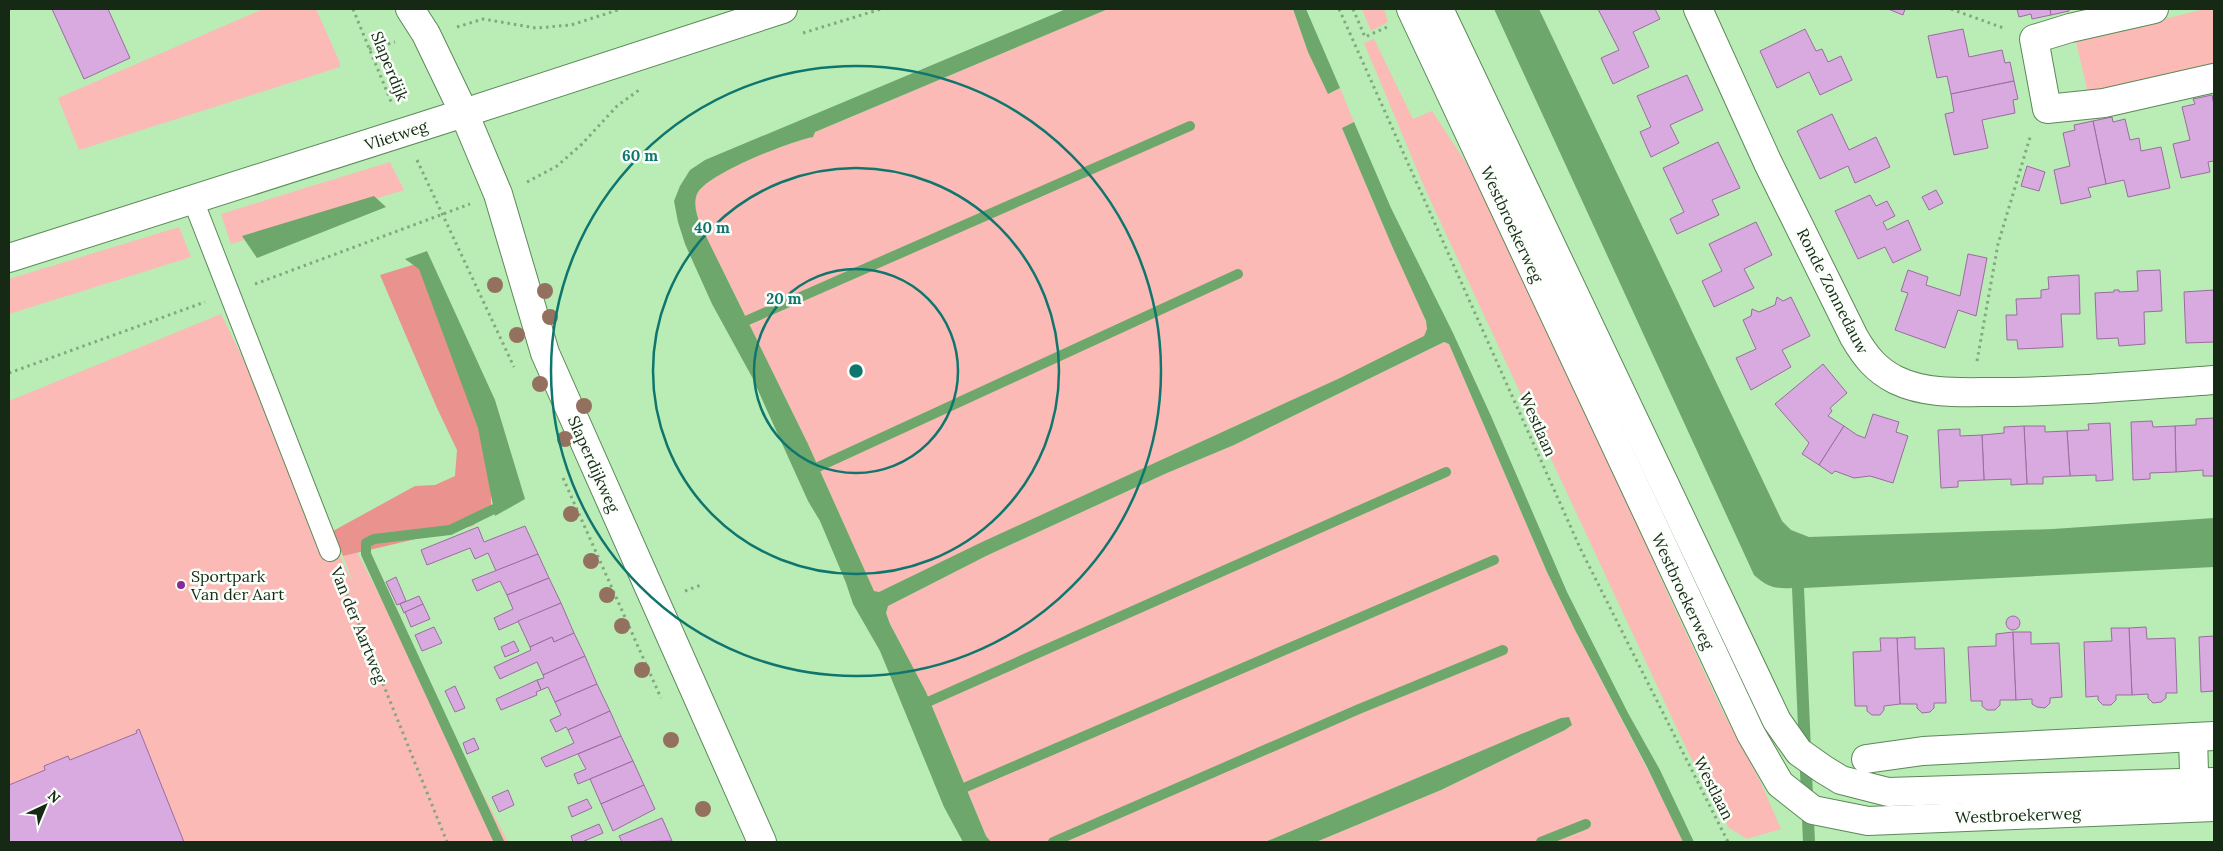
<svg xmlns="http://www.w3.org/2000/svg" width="2223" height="851" font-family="Lora,serif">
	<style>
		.green { fill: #fbbab5 }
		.forest { fill: #e9928e }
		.water { fill: #6ea76b }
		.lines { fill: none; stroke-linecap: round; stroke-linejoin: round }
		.stream { stroke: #6ea76b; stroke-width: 10 }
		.building { fill: #d9aadf; stroke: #996d9e }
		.lane-casing { stroke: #5b8958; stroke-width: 22 }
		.street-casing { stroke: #5b8958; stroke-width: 30 }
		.secondary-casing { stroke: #5b8958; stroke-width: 30 }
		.path { stroke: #81a87e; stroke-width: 3; stroke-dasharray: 2.5 4; stroke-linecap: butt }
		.lane { stroke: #fff; stroke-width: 20 }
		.street { stroke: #fff; stroke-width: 28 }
		.secondary { stroke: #fff; stroke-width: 28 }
		.tree { fill: #94705f }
		.ring { fill: none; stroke: #0f766e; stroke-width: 2.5 }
		.poi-dot { fill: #882a95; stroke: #fafff9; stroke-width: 2 }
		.labels { text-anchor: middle; stroke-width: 5; stroke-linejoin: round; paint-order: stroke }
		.street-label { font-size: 16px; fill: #162915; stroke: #fafff9 }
		.poi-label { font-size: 16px; fill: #162915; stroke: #fafff9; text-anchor: start }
		.centre { fill: #0f766e; stroke: #fafff9; stroke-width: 2.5 }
		.ring-label { font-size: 15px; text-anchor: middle; font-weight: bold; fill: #0f766e; stroke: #fafff9; stroke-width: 5; stroke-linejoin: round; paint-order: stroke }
	</style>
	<rect width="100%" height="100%" fill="#baecb6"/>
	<g class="green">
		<path d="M263,9H316L340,63V67L79,150L58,98Z"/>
		<path d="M1108,9H1293L1308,52L1329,93L1340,88L1354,122L1342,128L1392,246L1420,305L1428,329L1424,336C1361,371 1294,398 1229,429C1112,483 995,536 879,592L874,591L808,444L700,224C697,215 693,204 697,194C705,174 791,141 813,137L815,132Z"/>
		<path d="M1362,9H1384L1388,22L1371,31Z"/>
		<path d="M2204,9H2214V67L2088,93L2076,42Z"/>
		<path d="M1374,39L1413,119L1432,111L1484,190L1552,332L1671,601L1721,708L1761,783L1781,829L1747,839L1729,828L1688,752L1426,191L1364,43Z"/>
		<path d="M390,162L404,190L231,244L221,214Z"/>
		<path d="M179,227L191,257L9,314V279Z"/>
		<path d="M221,314L354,585L343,556L357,552L508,842H9V401Z"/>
		<path d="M1444,342L1449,344L1547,572L1575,630L1666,805L1683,842H1316L1441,790L1565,730L1572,725L1561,718L1265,842H991L986,836L926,692L890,624L886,613L888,606L986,556L1167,473L1234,445Z"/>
	</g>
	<path class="forest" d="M422,262L484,445L491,480V514L472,526L343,556L333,531L415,486L435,485L455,476L457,450L437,408L380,275Z"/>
	<g class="water">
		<path d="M1066,9H1108L815,132L813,137C791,141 706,174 697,194C693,204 697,215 700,224L808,444L874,591L879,592L982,542L1340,378L1424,336L1427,329L1426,321L1392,246L1342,128L1354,122L1391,208L1453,333L1491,416L1567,592L1628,713L1660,770L1694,842H1683L1647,767L1575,630L1547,572L1449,344L1444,342L1234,445L1167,473L986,556L888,606L886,613L890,624L926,692L986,836L991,842H963L944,807L880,651L853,604L846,583L820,521L808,501L752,377L712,304L685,244L678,222L674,201L680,186L690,170L705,160Z"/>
		<path d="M1293,9H1306L1340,88L1328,94L1308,52Z"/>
		<path d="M1494,9H1539L1782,521L1791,530L1809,537L2053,529L2214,518V567L1804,588L1815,842H1803L1792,588C1775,589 1767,587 1754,575Z"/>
		<path d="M374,196L386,207L257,258L242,236Z"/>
		<path d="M427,251L495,400L525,499L495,516L478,428L419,269L405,259Z"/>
		<path d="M1569,717L1572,725L1565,730L1441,790L1316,842H1265L1531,730L1561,718Z"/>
	</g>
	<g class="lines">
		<g class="stream">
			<path d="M748,320L1190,126"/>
			<path d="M818,467L1238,274"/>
			<path d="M494,509L450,530L374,539L366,543V554L499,842"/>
			<path d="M930,701L1446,472"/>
			<path d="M966,787L1494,560"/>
			<path d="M1053,842L1359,709L1503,650"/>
			<path d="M1541,842L1586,824"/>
		</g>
	</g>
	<g class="building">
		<path d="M52,9H108L130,58L84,79Z"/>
		<path d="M1598,9H1655L1660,19L1633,32L1649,67L1613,84L1601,58L1619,50Z"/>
		<path d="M1888,9H1905L1903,15Z"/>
		<path d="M2017,9H2050L2051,15L2032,19L2031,14L2019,17Z"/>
		<path d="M2050,9H2069V11L2051,15Z"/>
		<path d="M1805,29L1816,51L1822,49L1828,62L1841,56L1852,80L1820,95L1809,72L1777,88L1760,51Z"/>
		<path d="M1963,29L1969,57L2002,50L2005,63L2010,62L2014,81L1951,94L1947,76L1937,78L1928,36Z"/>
		<path d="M1687,75L1703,110L1670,125L1679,143L1651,157L1640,132L1651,127L1637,96Z"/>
		<path d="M2014,81L2018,99L2013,100L2015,113L1982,120L1988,148L1954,155L1945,114L1954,112L1951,94Z"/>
		<path d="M2212,95L2214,105V161L2208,162L2210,172L2181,178L2173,144L2190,140L2182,107L2195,104L2193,99Z"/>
		<path d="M1832,114L1849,150L1876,137L1890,167L1855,183L1848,166L1820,179L1797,131Z"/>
		<path d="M2112,117L2113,122L2125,119L2130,140L2139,138L2141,151L2161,147L2170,188L2128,197L2124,180L2106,184L2093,121Z"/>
		<path d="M2093,121L2106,184L2088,188L2091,197L2061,204L2054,170L2070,166L2063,133L2075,130L2074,125Z"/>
		<path d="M1718,142L1740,188L1712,200L1719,215L1677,234L1670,219L1684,212L1663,168Z"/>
		<path d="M2027,166L2045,172L2039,191L2021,186Z"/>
		<path d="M1936,190L1943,203L1929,210L1922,197Z"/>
		<path d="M1870,195L1876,206L1887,201L1895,216L1883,222L1887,230L1908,220L1921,250L1893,263L1885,247L1858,259L1835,211Z"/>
		<path d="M1756,222L1772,255L1744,269L1754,288L1714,307L1702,281L1722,271L1709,244Z"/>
		<path d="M1968,254L1987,258L1976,316L1958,310L1945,348L1895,330L1908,293L1901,291L1908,270L1928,277L1926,285L1960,296Z"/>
		<path d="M2160,270L2162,311L2144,312L2145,344L2119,346L2118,338L2097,339L2095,293L2114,292V290H2119V292L2138,291L2137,271Z"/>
		<path d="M2079,275L2080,314H2061L2063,347L2018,349L2017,340H2007L2006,315H2017L2016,299L2041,298V290L2049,289L2048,277Z"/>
		<path d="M2214,290V342L2186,343L2184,292Z"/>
		<path d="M1777,297L1783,301L1791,297L1810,336L1782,350L1791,367L1751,390L1736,358L1756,349L1743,320L1751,316L1752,309L1759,312L1775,305Z"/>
		<path d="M1823,364L1847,393L1830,408L1832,411L1828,416L1844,426L1819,465L1802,454L1809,443L1775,404Z"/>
		<path d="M1873,414L1899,422L1896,432L1908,436L1893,483L1870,476L1854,478L1835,471L1832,474L1819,465L1844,426L1857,435L1865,438Z"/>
		<path d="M2214,418V476H2203V470L2176,472L2175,426L2196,425V419Z"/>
		<path d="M2152,421L2153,427L2175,426L2176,472L2150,473V479L2133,480L2131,422Z"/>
		<path d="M2110,423L2113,480L2096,481V475L2070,476L2067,431L2089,430L2088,424Z"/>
		<path d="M2024,426H2045V432L2067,431L2070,476L2043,477V484H2027Z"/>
		<path d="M2024,426L2027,484L2011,485V479L1984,480L1982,435L2004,433V427Z"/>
		<path d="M1960,429V436L1982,435L1984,480L1958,481V487L1941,488L1938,430Z"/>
		<path d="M525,526L538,554L496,571L488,553L475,559L470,548L427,565L421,550L478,527L484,542Z"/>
		<path d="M538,554L549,578L507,595L500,581L477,591L472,580Z"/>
		<path d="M396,577L406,601L397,605L386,582Z"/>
		<path d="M549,578L561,603L499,630L494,618L513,609L507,595Z"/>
		<path d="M419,596L423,604L404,613L400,604Z"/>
		<path d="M561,603L574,633L554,642L552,637L530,647L518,621Z"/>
		<path d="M423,604L430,619L411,627L405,612Z"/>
		<circle cx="2013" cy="623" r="7"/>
		<path d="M434,627L442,643L422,651L415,635Z"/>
		<path d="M2146,627L2147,639L2175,638L2177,693H2166V698L2161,702L2153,703L2148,698V694L2132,695L2129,628Z"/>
		<path d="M2111,628H2129L2132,695H2116V700L2111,705H2103L2098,700V696L2086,697L2084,642L2112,641Z"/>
		<path d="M2013,632L2016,700H2000V705L1995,710H1987L1982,706V701H1971L1968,647L1996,646V634Z"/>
		<path d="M2013,632H2031V644L2059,643L2062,697L2050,698V703L2045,708L2037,707L2032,704V699L2016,700Z"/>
		<path d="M574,633L585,656L543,675L537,662L500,679L494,667L531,650L530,647L552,637L554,642Z"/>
		<path d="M2214,636V696V691L2201,692L2199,637Z"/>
		<path d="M1915,637V649L1944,648L1946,703H1934V708L1930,712L1922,713L1917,708V704H1900L1897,638Z"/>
		<path d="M1880,638H1897L1900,704L1884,706V710L1880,715H1872L1867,711V706H1855L1853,652L1881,651Z"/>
		<path d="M514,641L519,651L505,657L501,647Z"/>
		<path d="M585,656L597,684L555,702L548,687L541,690L537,680L544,678L543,675Z"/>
		<path d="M537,680L541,690L536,692L537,695L501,710L496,699Z"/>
		<path d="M597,684L610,711L568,730L566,727L556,732L550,720L561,715L555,702Z"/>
		<path d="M455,686L465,708L455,712L445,691Z"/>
		<path d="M610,711L621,736L546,767L541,758L574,743L568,730Z"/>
		<path d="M139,729L184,842H9V785L45,770L44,766L68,756L70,760L137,733L136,731Z"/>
		<path d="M621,736L633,761L578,784L574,774L586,769L578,754Z"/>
		<path d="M474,738L479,749L467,754L463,743Z"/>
		<path d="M633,761L644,785L601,804L590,779Z"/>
		<path d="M644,785L655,809L613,831L601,804Z"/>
		<path d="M508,790L514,805L499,812L492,797Z"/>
		<path d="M587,799L592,808L572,817L568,807Z"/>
		<path d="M662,818L672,841L622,842L619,836Z"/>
		<path d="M599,824L603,833L582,842H573L571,836Z"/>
	</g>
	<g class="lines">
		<defs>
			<path id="lane" d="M193,200L330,551"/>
			<g id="street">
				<path d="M1698,9L1768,163L1854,337C1865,356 1876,370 1896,380C1927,395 1963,392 1997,392C2070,392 2142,385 2214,380"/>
				<path d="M2154,9L2070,28L2034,39L2047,109L2104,103L2214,78"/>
				<path d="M464,113L498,194L545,353L762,842"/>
				<path d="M2193,737L2195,807"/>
				<path d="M1866,759L1923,751L2214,736"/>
			</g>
			<g id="secondary">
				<path d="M410,9L426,34L464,113"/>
				<path d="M1411,9L1751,734L1780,784L1813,810L1868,821L2214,807"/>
				<path d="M1439,9L1777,721L1799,752L1823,769L1841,780L1888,792L2214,782"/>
				<path d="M9,258L464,113L783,9"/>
			</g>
		</defs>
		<use href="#lane" class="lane-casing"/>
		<use href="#street" class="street-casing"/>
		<use href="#secondary" class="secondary-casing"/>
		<g class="path">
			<path d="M353,9L392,104"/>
			<path d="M1339,9L1581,550L1728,842"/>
			<path d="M1353,9L1365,37L1387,27"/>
			<path d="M1951,9L2006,29"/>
			<path d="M457,27L483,19L536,28L571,25L621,9"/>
			<path d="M803,33L881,9"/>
			<path d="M369,49L395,42"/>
			<path d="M417,160L514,367"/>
			<path d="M527,182L557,166L582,144L617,106L639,90"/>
			<path d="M255,284L470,204"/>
			<path d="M1977,361L1998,244L2031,134"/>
			<path d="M9,373L205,302"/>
			<path d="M563,478L661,698"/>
			<path d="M339,575L447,842"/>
			<path d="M685,591L701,585"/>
		</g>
		<use href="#lane" class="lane"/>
		<use href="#street" class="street"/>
		<use href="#secondary" class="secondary"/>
	</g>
	<g class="tree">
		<circle cx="495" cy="285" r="8"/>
		<circle cx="545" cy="291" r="8"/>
		<circle cx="550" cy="317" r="8"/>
		<circle cx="517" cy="335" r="8"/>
		<circle cx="540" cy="384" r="8"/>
		<circle cx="584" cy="406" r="8"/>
		<circle cx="565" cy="439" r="8"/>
		<circle cx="571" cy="514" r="8"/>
		<circle cx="591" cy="561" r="8"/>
		<circle cx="607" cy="595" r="8"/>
		<circle cx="622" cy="626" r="8"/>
		<circle cx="642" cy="670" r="8"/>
		<circle cx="671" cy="740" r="8"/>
		<circle cx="703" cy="809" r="8"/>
	</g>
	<g class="ring">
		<circle cx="856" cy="371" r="102"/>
		<circle cx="856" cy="371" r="203"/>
		<circle cx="856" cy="371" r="305"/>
	</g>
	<circle class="poi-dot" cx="181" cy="585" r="5"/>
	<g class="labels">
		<g class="street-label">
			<text transform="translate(390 66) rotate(68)" y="6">Slaperdijk</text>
			<text transform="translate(396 135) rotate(-18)" y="6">Vlietweg</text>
			<text transform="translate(1512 224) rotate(65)" y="6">Westbroekerweg</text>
			<text transform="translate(1833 291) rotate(63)" y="6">Ronde Zonnedauw</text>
			<text transform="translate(1538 424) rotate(66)" y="6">Westlaan</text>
			<text transform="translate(594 464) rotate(66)" y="6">Slaperdijkweg</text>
			<text transform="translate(1683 591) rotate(65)" y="6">Westbroekerweg</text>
			<text transform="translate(359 625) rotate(68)" y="6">Van der Aartweg</text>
			<text transform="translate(1714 788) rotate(63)" y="6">Westlaan</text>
			<text transform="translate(2018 815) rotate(-2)" y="6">Westbroekerweg</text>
		</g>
		<g class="poi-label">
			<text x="191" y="582">Sportpark<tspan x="191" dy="18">Van der Aart</tspan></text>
		</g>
	</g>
	<circle cx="856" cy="371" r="8" class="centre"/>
	<g class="ring-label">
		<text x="640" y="161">60 m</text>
		<text x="712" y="233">40 m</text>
		<text x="784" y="304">20 m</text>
	</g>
	<rect width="2223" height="851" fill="none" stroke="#162915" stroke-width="20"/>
	<g transform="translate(45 806) rotate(44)" stroke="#fafff9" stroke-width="4" paint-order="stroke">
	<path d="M0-4L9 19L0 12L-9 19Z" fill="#162915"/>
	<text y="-8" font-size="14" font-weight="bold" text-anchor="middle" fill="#162915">N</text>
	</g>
</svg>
